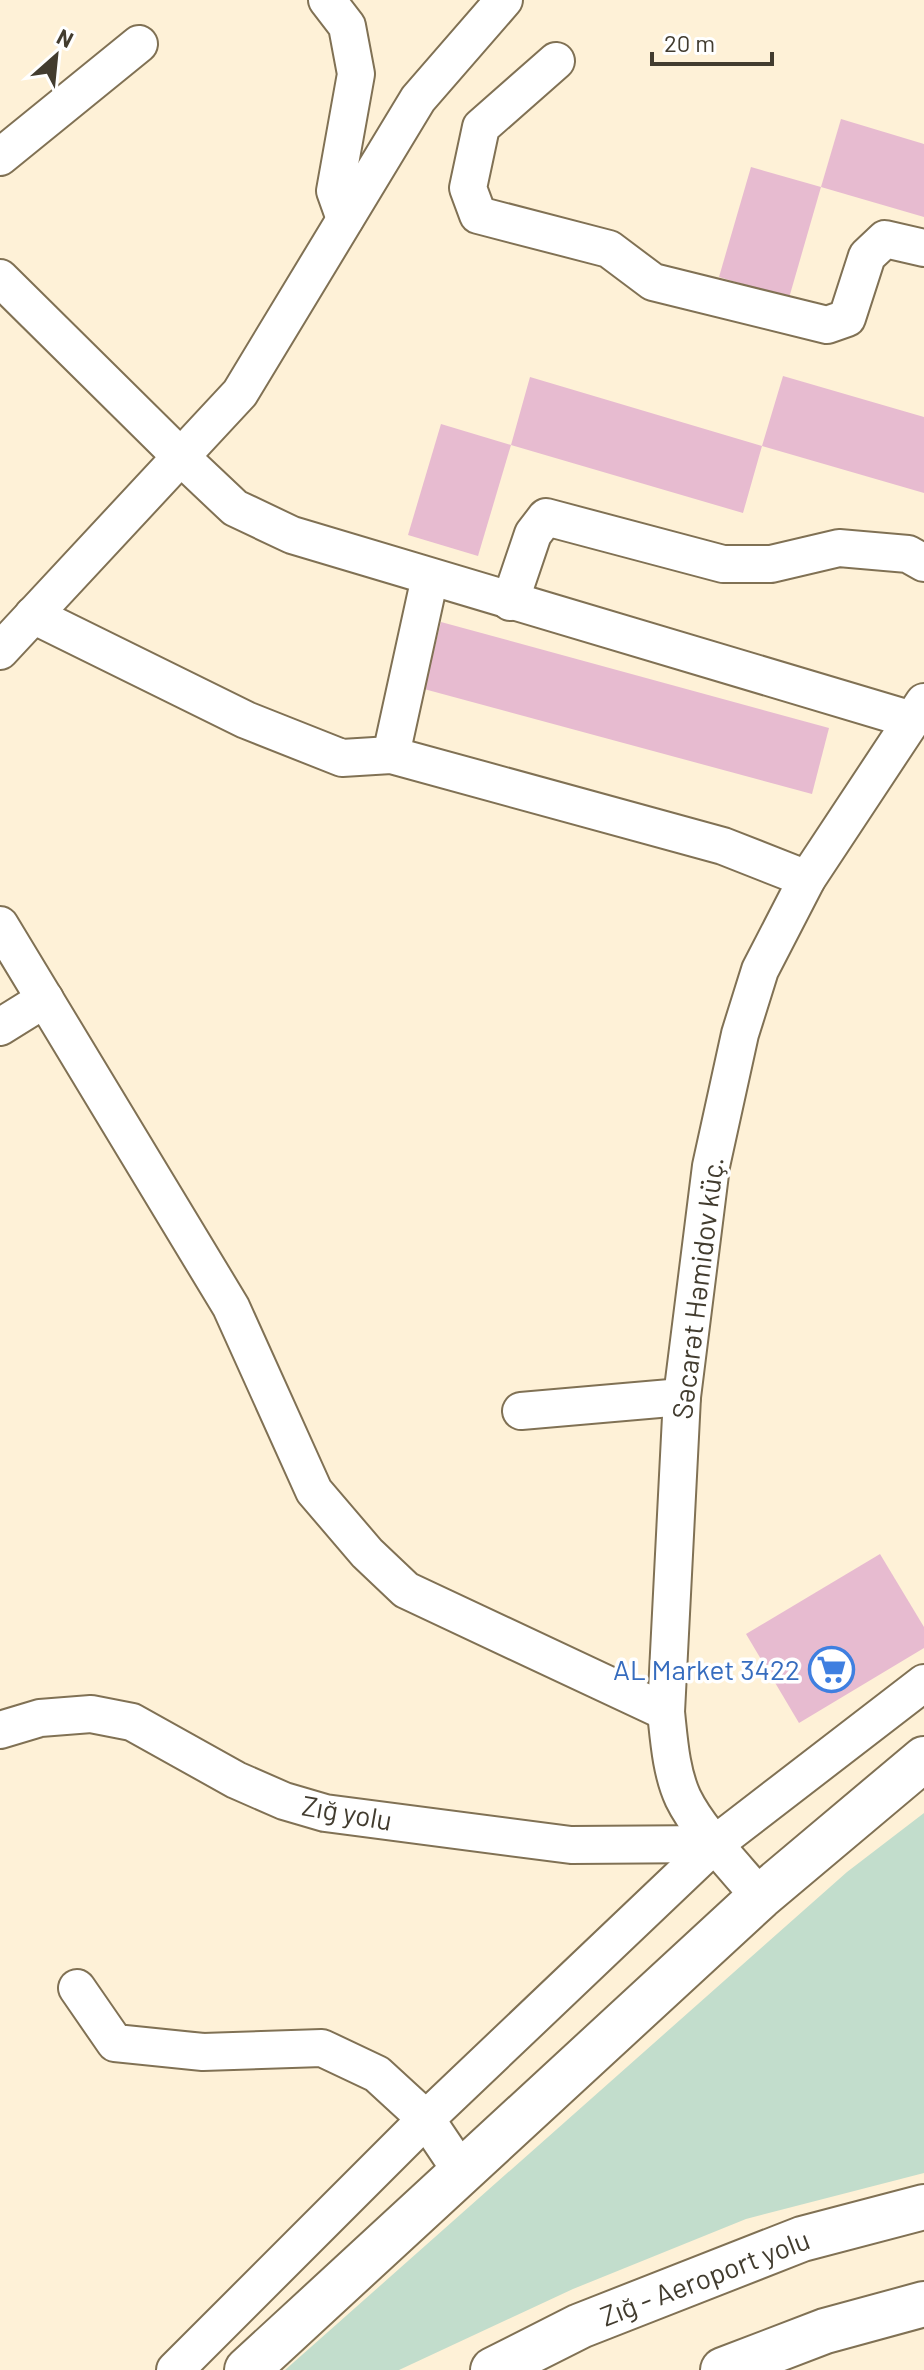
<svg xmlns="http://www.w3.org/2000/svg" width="924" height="2370" font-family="Barlow,sans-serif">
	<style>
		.green { fill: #c2ddcc }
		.building { fill: #e7bbd0 }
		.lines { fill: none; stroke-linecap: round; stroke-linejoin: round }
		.minor-casing { stroke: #807154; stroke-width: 40 }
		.trunk-casing { stroke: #807154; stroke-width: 48 }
		.motorway-casing { stroke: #807154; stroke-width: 48 }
		.minor { stroke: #fff; stroke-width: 36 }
		.trunk { stroke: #fff; stroke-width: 44 }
		.motorway { stroke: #fff; stroke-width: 44 }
		.labels { text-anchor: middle; stroke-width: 7; stroke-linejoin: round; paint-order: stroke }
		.street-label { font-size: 28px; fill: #423c2f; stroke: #fff }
		.shop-label { font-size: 28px; fill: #366cbe; stroke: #fff; text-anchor: end }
	</style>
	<rect width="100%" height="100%" fill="#fef1d7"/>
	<path class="green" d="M924,1813V2173L746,2219L573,2289L399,2370H285L847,1872Z"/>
	<g class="building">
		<path d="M841,119L924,144V217L821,187Z"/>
		<path d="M751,167L821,187L789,298L719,277Z"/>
		<path d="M783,376L924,417V493L762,446L743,513L511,445L530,377L762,446Z"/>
		<path d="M441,424L511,445L478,556L408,535Z"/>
		<path d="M441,622L829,728L812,794L424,689Z"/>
		<path d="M880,1554L924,1627V1648L799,1723L746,1634Z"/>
	</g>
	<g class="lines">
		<defs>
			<g id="minor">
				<path d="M327,0L347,26L356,74L335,191L345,219"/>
				<path d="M556,61L481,127L468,188L478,215L609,249L653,282L827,325L847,318L867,256L885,239L924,248"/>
				<path d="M0,157L139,44"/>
				<path d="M0,278L181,457L235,508L292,535L912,720"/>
				<path d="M510,602L533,534L546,517L723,564H771L839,548L908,554L924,563"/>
				<path d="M33,615L246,720L342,758L391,755L723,846L807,879"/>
				<path d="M0,651L240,393L418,99L504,0"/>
				<path d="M391,755L430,577"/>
				<path d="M0,925L231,1307L314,1491L367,1553L406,1590L666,1712"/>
				<path d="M0,1027L45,999"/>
				<path d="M521,1411L682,1397"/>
				<path d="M0,1730L40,1718L91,1714L132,1722L236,1780L284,1801L325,1813L571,1845L715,1844"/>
				<path d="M760,1897C736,1868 699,1831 683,1798C671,1772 669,1740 666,1712L682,1397L711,1166L740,1034L760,970L807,879L924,702"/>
				<path d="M77,1988L115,2043L203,2052L322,2048L377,2074L426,2119L461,2171"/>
				<path d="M175,2370L426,2119L715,1844L924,1683"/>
			</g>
			<path id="trunk" d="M247,2370L760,1897L924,1759"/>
			<g id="motorway">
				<path d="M493,2370L580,2326L802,2239L924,2207"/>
				<path d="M723,2370L825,2331L924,2304"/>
			</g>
		</defs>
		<use href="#minor" class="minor-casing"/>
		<use href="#trunk" class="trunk-casing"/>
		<use href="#motorway" class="motorway-casing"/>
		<use href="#minor" class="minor"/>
		<use href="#trunk" class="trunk"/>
		<use href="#motorway" class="motorway"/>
	</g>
	<defs>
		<symbol id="supermarket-ring" viewBox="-11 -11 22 22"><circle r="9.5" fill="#fff" stroke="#3f7fe0" stroke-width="1.5"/><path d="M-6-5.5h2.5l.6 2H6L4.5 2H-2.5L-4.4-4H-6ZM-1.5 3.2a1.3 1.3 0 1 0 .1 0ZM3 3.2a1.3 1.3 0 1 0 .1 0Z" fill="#3f7fe0"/></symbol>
	</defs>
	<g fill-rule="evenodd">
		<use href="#supermarket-ring" x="806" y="1644" width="51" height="51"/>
	</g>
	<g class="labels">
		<g class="street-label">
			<text transform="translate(698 1288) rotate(-83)" y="10">Səcarət Həmidov küç.</text>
			<text transform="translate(347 1813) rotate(10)" y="10">Zığ yolu</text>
			<text transform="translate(705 2278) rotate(-21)" y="10">Zığ - Aeroport yolu</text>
		</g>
		<g class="shop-label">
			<text x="800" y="1680">AL Market 3422</text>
		</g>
	</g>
	<g transform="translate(56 56) rotate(27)" stroke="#ffffff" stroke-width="6" paint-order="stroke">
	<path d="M0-6L14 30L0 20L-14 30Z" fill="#423c2f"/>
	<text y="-12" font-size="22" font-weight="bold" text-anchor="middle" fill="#423c2f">N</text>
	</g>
	<path d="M652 52v12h120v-12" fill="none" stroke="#423c2f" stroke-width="4"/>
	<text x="664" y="52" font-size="24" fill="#423c2f" stroke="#ffffff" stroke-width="6" paint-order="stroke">20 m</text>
</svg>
